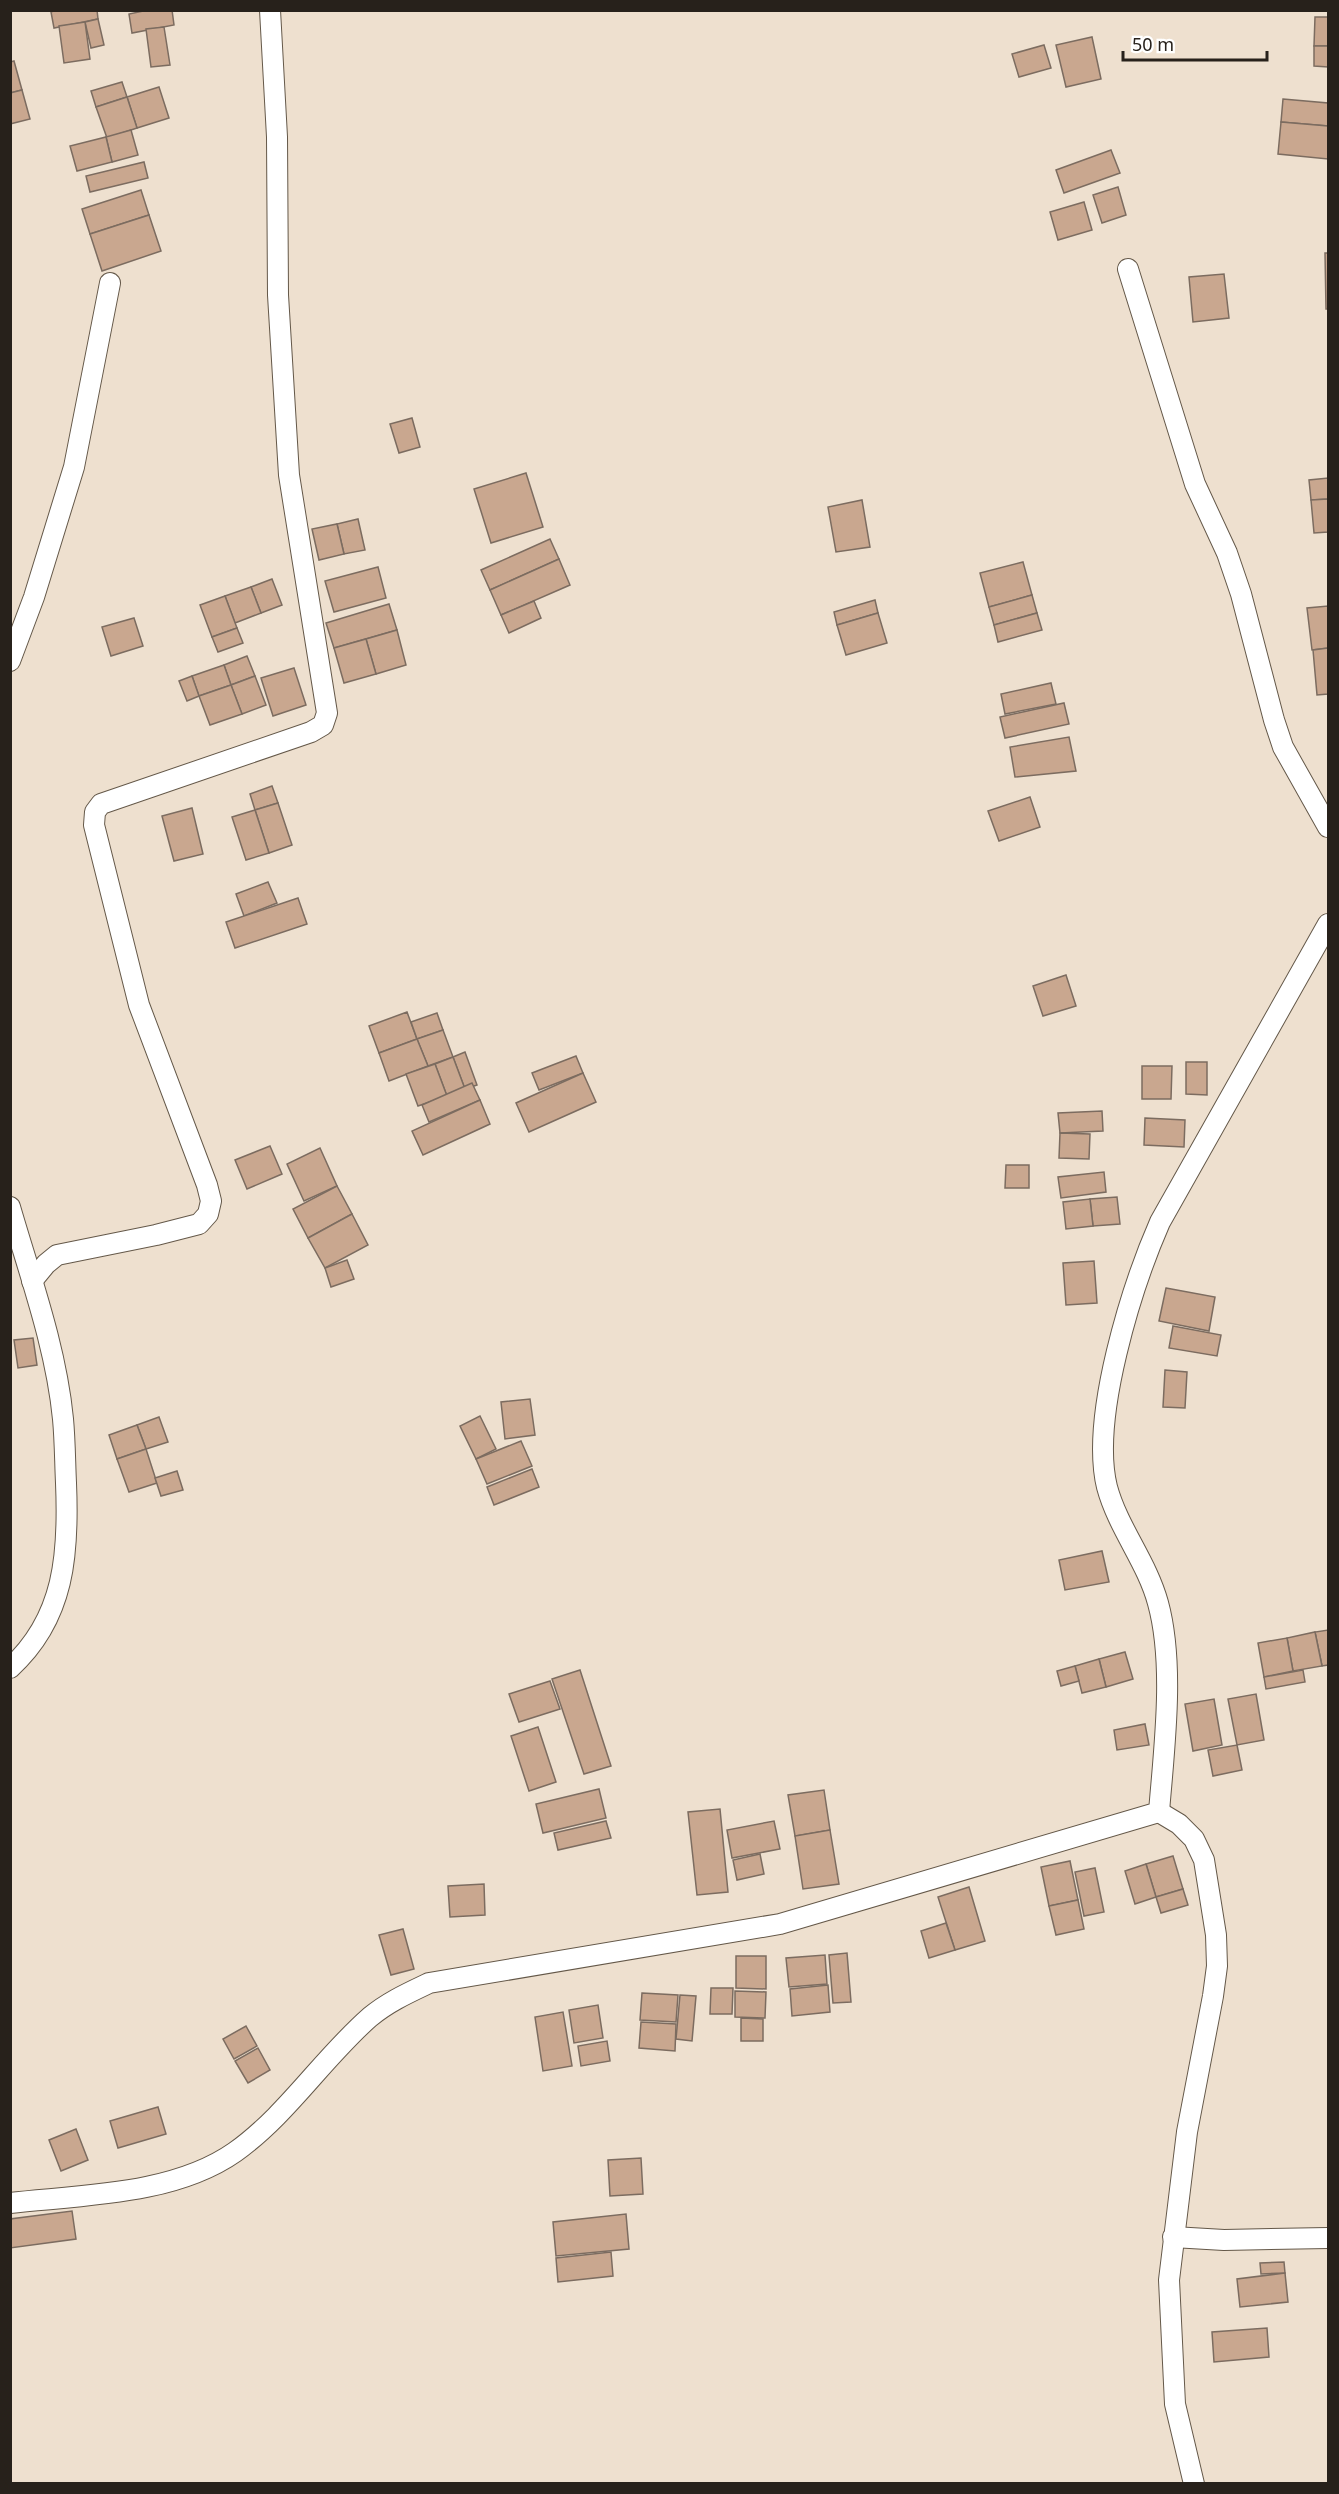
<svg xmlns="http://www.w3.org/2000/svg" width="1339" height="2494" font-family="'Noto Sans',sans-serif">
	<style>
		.building { fill: #c9a78f; stroke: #7c6c60; stroke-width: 1.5 }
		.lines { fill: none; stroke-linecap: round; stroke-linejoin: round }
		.minor-casing { stroke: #645849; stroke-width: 22 }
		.minor { stroke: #fff; stroke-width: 20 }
	</style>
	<rect width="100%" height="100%" fill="#eee0cf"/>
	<g class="building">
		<path d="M56,10H97L98,19L54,28L51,12Z"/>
		<path d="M148,10H172L174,25L132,33L129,14Z"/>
		<path d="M1315,17H1328V46H1314Z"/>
		<path d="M98,19L104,45L91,48L85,22Z"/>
		<path d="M85,22L90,59L64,63L59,26Z"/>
		<path d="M164,27L170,65L151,67L146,29Z"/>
		<path d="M1092,37L1101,79L1066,87L1056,45Z"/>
		<path d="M1044,45L1051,68L1019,77L1012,54Z"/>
		<path d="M1314,46H1328V67L1314,66Z"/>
		<path d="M14,61L22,90L10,93V62Z"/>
		<path d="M122,82L127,97L96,107L91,91Z"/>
		<path d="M159,87L169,118L137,128L127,97Z"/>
		<path d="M22,90L30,119L10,124V93Z"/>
		<path d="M127,97L137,128L107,138L96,107Z"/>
		<path d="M1283,99L1328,103V126L1281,122Z"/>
		<path d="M1281,122L1328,126V159L1278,154Z"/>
		<path d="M131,130L138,155L112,162L106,137Z"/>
		<path d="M106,137L112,162L77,171L70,146Z"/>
		<path d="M1111,150L1120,173L1064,193L1056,170Z"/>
		<path d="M144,162L148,178L90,192L86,176Z"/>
		<path d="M1118,187L1126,215L1102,223L1093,195Z"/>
		<path d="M141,190L149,215L90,234L82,209Z"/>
		<path d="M1084,202L1092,230L1058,240L1050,212Z"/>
		<path d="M149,215L161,251L102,271L90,234Z"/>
		<path d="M1325,253H1328V309H1326Z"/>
		<path d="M1224,274L1229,318L1193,322L1189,277Z"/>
		<path d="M412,418L420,447L399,453L390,424Z"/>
		<path d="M526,473L543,527L491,543L474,489Z"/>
		<path d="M1328,478V499L1311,500L1309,480Z"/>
		<path d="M1328,499V532L1314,533L1311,500Z"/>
		<path d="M862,500L870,547L836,552L828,507Z"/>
		<path d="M358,519L365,550L344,554L337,524Z"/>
		<path d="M337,524L344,554L319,560L312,529Z"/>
		<path d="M550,539L559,559L490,590L481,570Z"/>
		<path d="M559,559L570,585L501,615L490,590Z"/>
		<path d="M1023,562L1032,595L989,607L980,573Z"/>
		<path d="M378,567L386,598L334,612L325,581Z"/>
		<path d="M272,579L282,605L261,613L251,587Z"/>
		<path d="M251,587L261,613L235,623L225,596Z"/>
		<path d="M1032,595L1037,613L994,625L989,607Z"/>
		<path d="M225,596L237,628L212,637L200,605Z"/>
		<path d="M875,600L878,613L837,625L834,612Z"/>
		<path d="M534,601L541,618L509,633L501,615Z"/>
		<path d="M389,604L397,630L334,648L326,623Z"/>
		<path d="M1328,606V648L1312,650L1307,608Z"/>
		<path d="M878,613L887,643L846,655L837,625Z"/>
		<path d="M1037,613L1042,630L998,642L994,625Z"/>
		<path d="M134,618L143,646L111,656L102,627Z"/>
		<path d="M237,628L243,643L218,652L212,637Z"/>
		<path d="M397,630L406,665L376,674L366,639Z"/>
		<path d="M366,639L376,674L344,683L334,648Z"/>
		<path d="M1328,648V694L1317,695L1313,650Z"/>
		<path d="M247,656L255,676L231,685L224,665Z"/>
		<path d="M224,665L231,685L199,696L192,676Z"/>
		<path d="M294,668L306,705L273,716L261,678Z"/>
		<path d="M192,676L199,696L187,701L179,681Z"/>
		<path d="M255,676L266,705L242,714L231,685Z"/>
		<path d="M1051,683L1056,704L1005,714L1001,694Z"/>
		<path d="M231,685L242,714L210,725L199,696Z"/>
		<path d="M1064,703L1069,724L1005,738L1000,717Z"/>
		<path d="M1069,737L1076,771L1015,777L1010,747Z"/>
		<path d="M272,786L278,803L255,810L250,794Z"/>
		<path d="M1030,797L1040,827L999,841L988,811Z"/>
		<path d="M278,803L292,845L269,853L255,810Z"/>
		<path d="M192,808L203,854L174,861L162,816Z"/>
		<path d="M255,810L269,853L246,860L232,817Z"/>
		<path d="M268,882L277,903L244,916L236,894Z"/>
		<path d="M298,898L307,924L235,948L226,922Z"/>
		<path d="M1066,975L1076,1006L1043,1016L1033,986Z"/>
		<path d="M407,1012L417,1039L379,1053L369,1026Z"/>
		<path d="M437,1013L443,1030L417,1039L411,1022Z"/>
		<path d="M443,1030L453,1057L428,1066L417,1039Z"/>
		<path d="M417,1039L428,1066L389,1081L379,1053Z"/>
		<path d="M465,1052L477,1085L465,1089L453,1057Z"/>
		<path d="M576,1056L583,1073L539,1090L532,1073Z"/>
		<path d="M453,1057L465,1089L447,1096L435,1064Z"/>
		<path d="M1186,1062H1207V1095L1186,1094Z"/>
		<path d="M435,1064L447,1096L418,1106L406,1074Z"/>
		<path d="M1142,1066H1172L1171,1099H1142Z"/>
		<path d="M583,1073L596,1102L529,1132L516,1103Z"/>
		<path d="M472,1083L480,1100L429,1122L422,1105Z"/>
		<path d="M480,1100L490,1124L423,1155L412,1131Z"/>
		<path d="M1102,1111L1103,1131L1060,1133L1058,1113Z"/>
		<path d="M1145,1118L1185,1120L1184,1147L1144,1145Z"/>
		<path d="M1060,1133L1090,1134L1089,1159L1059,1158Z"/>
		<path d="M270,1146L282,1174L247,1189L235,1160Z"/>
		<path d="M320,1148L337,1186L304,1201L287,1164Z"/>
		<path d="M1006,1165H1029V1188H1005Z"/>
		<path d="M1104,1172L1106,1192L1061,1198L1058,1177Z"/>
		<path d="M337,1186L352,1214L308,1238L293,1209Z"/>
		<path d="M1117,1197L1120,1224L1093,1226L1090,1199Z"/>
		<path d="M1090,1199L1093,1226L1066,1229L1063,1202Z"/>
		<path d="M352,1214L368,1245L325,1268L308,1238Z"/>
		<path d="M347,1260L354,1279L331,1287L325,1268Z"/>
		<path d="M1094,1261L1097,1303L1066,1305L1063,1263Z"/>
		<path d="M1166,1288L1215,1297L1209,1331L1159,1321Z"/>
		<path d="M1173,1326L1221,1335L1217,1356L1169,1348Z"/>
		<path d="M33,1338L37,1365L18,1368L14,1340Z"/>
		<path d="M1165,1370L1187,1372L1185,1408L1163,1407Z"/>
		<path d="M530,1399L535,1435L505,1439L501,1402Z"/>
		<path d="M480,1416L496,1449L476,1459L460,1426Z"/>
		<path d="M159,1417L168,1442L146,1449L137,1425Z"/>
		<path d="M137,1425L146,1449L117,1459L109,1435Z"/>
		<path d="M521,1441L532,1466L487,1484L476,1459Z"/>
		<path d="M146,1449L157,1483L129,1492L117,1459Z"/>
		<path d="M532,1469L539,1487L494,1505L487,1487Z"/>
		<path d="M177,1471L183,1490L161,1496L155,1478Z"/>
		<path d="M1102,1551L1109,1582L1065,1590L1059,1560Z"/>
		<path d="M1328,1630V1665L1322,1666L1315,1632Z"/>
		<path d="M1315,1632L1322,1666L1293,1671L1287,1638Z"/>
		<path d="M1287,1638L1293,1671L1264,1677L1258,1643Z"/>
		<path d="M1125,1652L1133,1679L1106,1687L1099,1659Z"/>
		<path d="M1099,1659L1106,1687L1082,1693L1075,1666Z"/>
		<path d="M1075,1666L1079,1681L1061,1686L1057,1671Z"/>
		<path d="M580,1670L611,1766L584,1774L552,1679Z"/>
		<path d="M1303,1670L1305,1682L1266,1689L1264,1677Z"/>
		<path d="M550,1681L560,1709L519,1722L509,1694Z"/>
		<path d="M1256,1694L1264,1740L1237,1745L1228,1699Z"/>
		<path d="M1214,1699L1222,1745L1193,1751L1185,1704Z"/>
		<path d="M1145,1724L1149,1745L1117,1750L1114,1730Z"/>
		<path d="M538,1727L556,1782L529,1791L511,1736Z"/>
		<path d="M1237,1745L1242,1770L1213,1776L1208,1750Z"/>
		<path d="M599,1789L606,1818L543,1833L536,1804Z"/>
		<path d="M824,1790L830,1830L795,1836L788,1795Z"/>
		<path d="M720,1809L728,1892L697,1895L688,1812Z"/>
		<path d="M606,1821L611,1838L558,1850L554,1833Z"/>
		<path d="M774,1821L780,1849L732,1858L727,1830Z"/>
		<path d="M830,1830L839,1884L803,1889L795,1836Z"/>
		<path d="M760,1854L764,1874L737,1880L733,1860Z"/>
		<path d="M1173,1856L1183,1889L1156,1897L1146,1864Z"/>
		<path d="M1070,1861L1078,1900L1049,1906L1041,1867Z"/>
		<path d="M1146,1864L1156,1897L1135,1904L1125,1871Z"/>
		<path d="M1095,1868L1104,1912L1084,1916L1075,1872Z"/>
		<path d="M484,1884L485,1915L450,1917L448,1886Z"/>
		<path d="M969,1887L985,1941L955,1950L938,1897Z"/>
		<path d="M1183,1889L1188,1905L1161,1913L1156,1897Z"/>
		<path d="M1078,1900L1084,1929L1056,1935L1049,1906Z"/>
		<path d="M946,1923L955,1950L929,1958L921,1931Z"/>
		<path d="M403,1929L414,1969L391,1975L379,1935Z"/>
		<path d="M847,1953L851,2002L833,2003L829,1955Z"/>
		<path d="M825,1955L827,1984L789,1987L786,1958Z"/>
		<path d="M736,1956H766V1989L736,1988Z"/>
		<path d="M828,1985L830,2012L792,2016L790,1989Z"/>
		<path d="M711,1988H733L732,2014H710Z"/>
		<path d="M735,1991L766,1992L765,2018L735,2017Z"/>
		<path d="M642,1993L678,1995L676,2022L640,2020Z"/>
		<path d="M680,1995L696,1996L692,2041L676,2039Z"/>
		<path d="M598,2005L603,2038L574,2043L569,2010Z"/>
		<path d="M563,2012L572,2066L543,2071L535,2017Z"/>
		<path d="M741,2018L763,2019V2041H741Z"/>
		<path d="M641,2022L676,2024L675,2051L639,2048Z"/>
		<path d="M246,2026L257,2046L234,2059L223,2039Z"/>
		<path d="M607,2041L610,2061L581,2066L578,2046Z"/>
		<path d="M258,2048L270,2070L248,2083L235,2061Z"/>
		<path d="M158,2107L166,2134L118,2148L110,2121Z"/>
		<path d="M76,2129L88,2160L61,2171L49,2140Z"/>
		<path d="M641,2158L643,2194L610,2196L608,2160Z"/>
		<path d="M72,2211L76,2239L10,2248V2219Z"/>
		<path d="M626,2214L629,2249L556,2256L553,2222Z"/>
		<path d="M611,2252L613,2276L558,2282L556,2258Z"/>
		<path d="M1284,2262L1285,2273L1261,2274L1260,2263Z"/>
		<path d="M1285,2273L1288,2302L1240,2307L1237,2279Z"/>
		<path d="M1267,2328L1269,2357L1214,2362L1212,2332Z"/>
	</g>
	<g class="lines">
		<defs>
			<g id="minor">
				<path d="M1128,269L1195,484L1227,553L1241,594L1274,720L1283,747L1328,827"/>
				<path d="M10,661L34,597L74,467L110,283"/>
				<path d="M10,1207C30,1276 56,1347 63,1419C65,1440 65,1462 66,1483C69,1553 65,1618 10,1668"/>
				<path d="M32,1281L46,1264L57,1255L156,1235L199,1224L208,1214L211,1201L207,1185L139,1005L94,825L95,812L101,804L311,732L323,725L327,713L289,475L278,295L277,137L270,10"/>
				<path d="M1159,1812L1179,1824L1194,1839L1204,1860L1216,1935L1217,1966L1213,1996L1187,2132L1169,2280L1175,2404L1194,2484"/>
				<path d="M10,2203C82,2195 174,2195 235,2152C287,2115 322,2059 370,2017C388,2002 408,1993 429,1983L780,1924L1159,1812C1164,1749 1175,1665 1158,1603C1147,1562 1118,1528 1107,1487C1090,1418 1132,1286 1160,1222L1328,924"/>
				<path d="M1173,2237L1224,2240L1328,2238"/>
			</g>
		</defs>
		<use href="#minor" class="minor-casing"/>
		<use href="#minor" class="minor"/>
	</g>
	<rect width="1339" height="2494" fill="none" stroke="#27211b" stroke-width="24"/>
	<path d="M1123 51v9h144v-9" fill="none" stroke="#27211b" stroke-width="3"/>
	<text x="1132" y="51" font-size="18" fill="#27211b" stroke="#ffffff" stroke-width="4.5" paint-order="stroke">50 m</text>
</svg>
